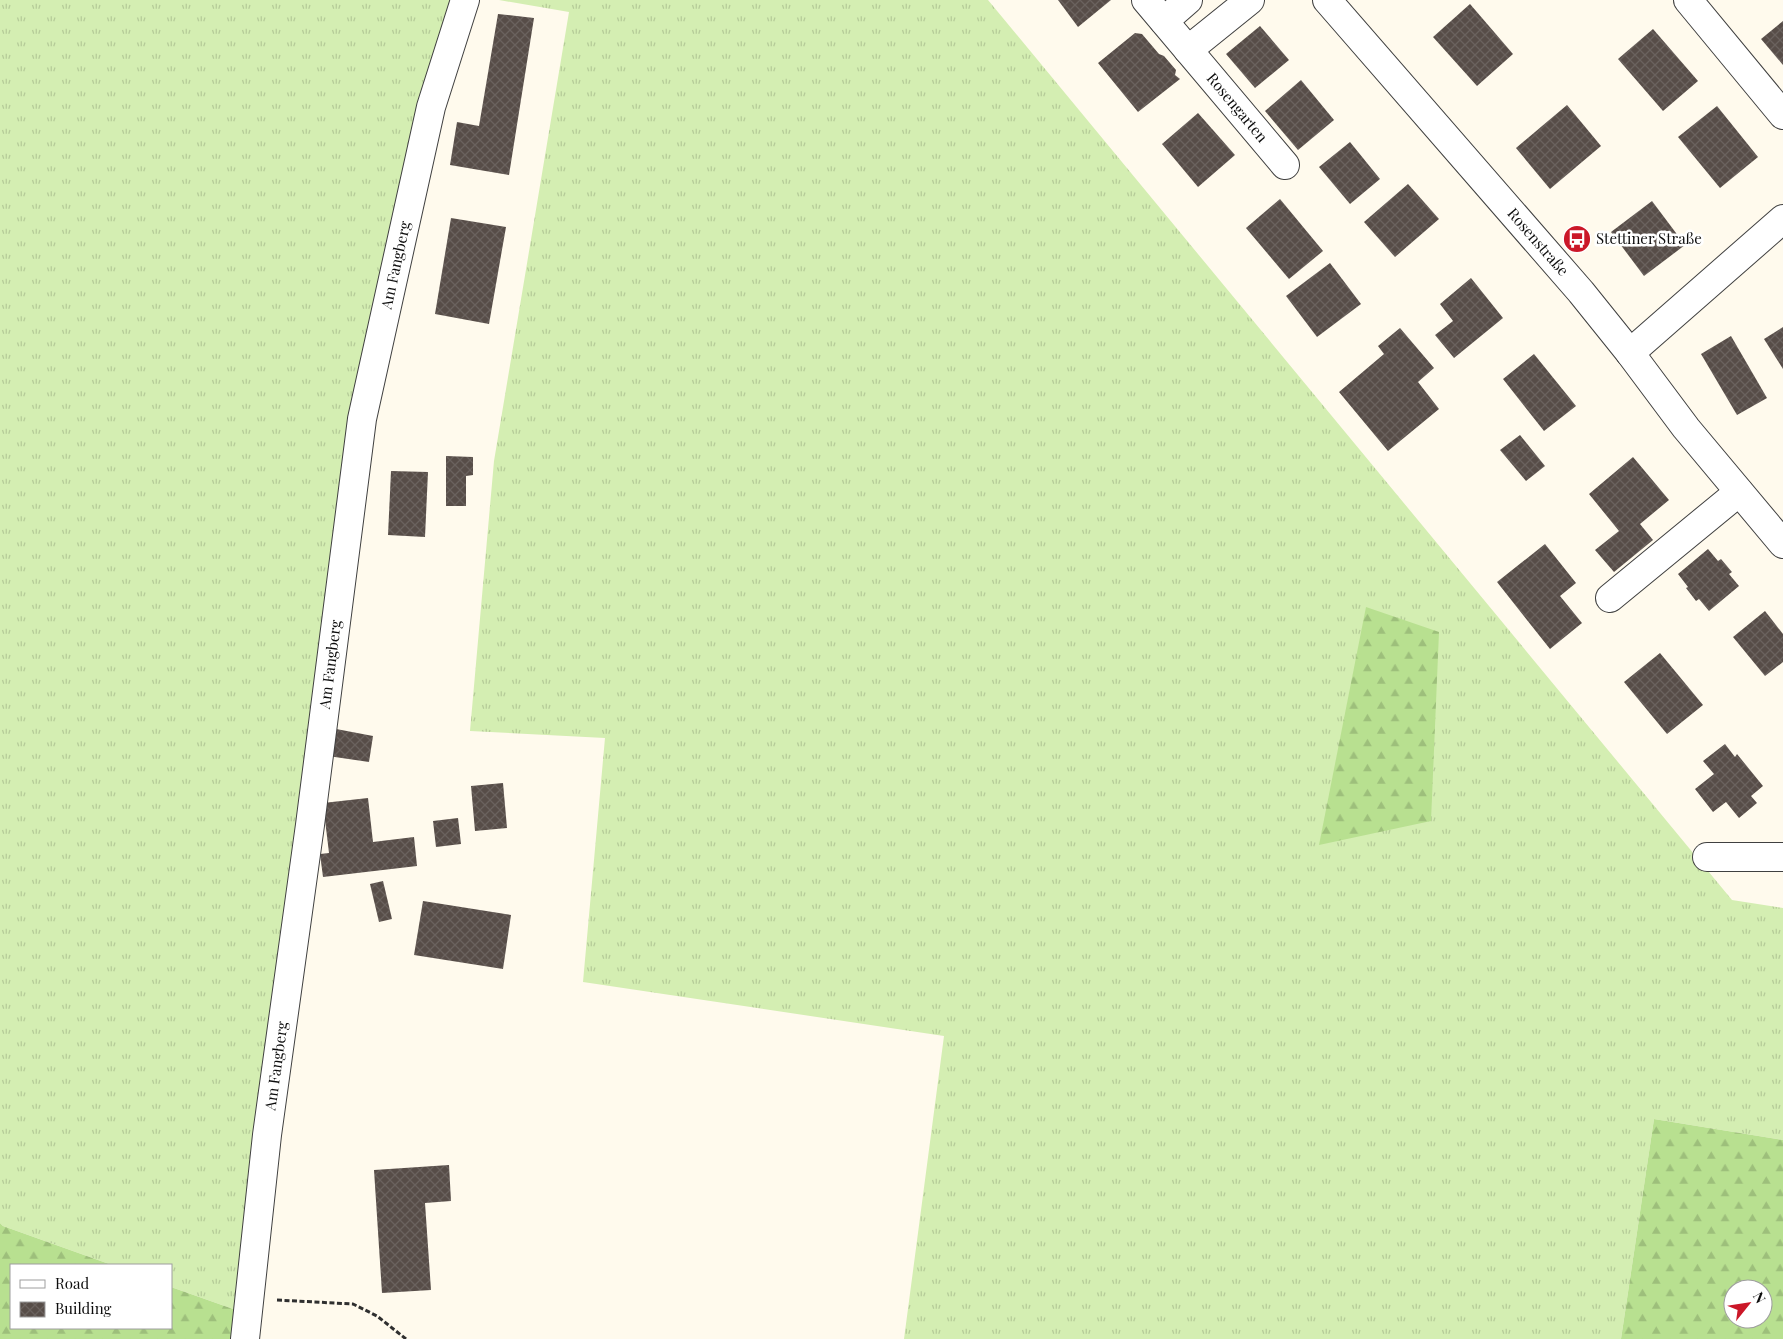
<svg xmlns="http://www.w3.org/2000/svg" width="1783" height="1339" font-family="'Playfair Display',serif">
	<style>
		.grass { fill: url(#grass-tufts) }
		.forest { fill: url(#forest-firs); fill-rule: evenodd }
		.building { fill: url(#building-cross-hatch) }
		.lines { fill: none; stroke-linecap: round; stroke-linejoin: round }
		.minor-casing { stroke: #404040; stroke-width: 30 }
		.path { stroke: #2f2f2f; stroke-width: 3; stroke-dasharray: 5 2.5; stroke-linecap: butt }
		.minor { stroke: #fff; stroke-width: 28 }
		.labels { text-anchor: middle; stroke-width: 5; stroke-linejoin: round; paint-order: stroke }
		.street-label { font-size: 15px; fill: #0d0d0d; stroke: #fff }
		.poi-label { font-size: 15px; fill: #0d0d0d; stroke: #fff; text-anchor: start }
	</style>
	<defs>
		<pattern id="grass-tufts" width="24" height="20" patternUnits="userSpaceOnUse" patternTransform="scale(1.25)"><rect width="24" height="20" fill="#d4eeb2"/><path d="M3 7l-1-3M5 7V3M7 7l1-3M15 17l-1-3M17 17v-4M19 17l1-3" fill="none" stroke="#b5cb98"/></pattern>
		<pattern id="forest-firs" width="22" height="20" patternUnits="userSpaceOnUse" patternTransform="scale(1.25)"><rect width="22" height="20" fill="#b8e090"/><path d="M5 1l3.5 6h-7zM16 11l3.5 6h-7z" fill="#9dbf7b"/></pattern>
		<pattern id="building-cross-hatch" width="8" height="8" patternUnits="userSpaceOnUse" patternTransform="scale(1.25)"><rect width="8" height="8" fill="#574d48"/><path d="M0 0l8 8M0 8l8-8" fill="none" stroke="#6a625e"/></pattern>
	</defs>
	<rect width="100%" height="100%" fill="#fffaed"/>
	<g class="grass">
		<path d="M0,0H466L346,437L236,1310L171,1287V1265H112L3,1226L0,1223Z"/>
		<path d="M499,0H988L1732,900L1783,908V1140L1654,1119L1621,1339H904L944,1036L583,982L605,738L470,731L494,461L569,12Z"/>
	</g>
	<g class="forest">
		<path d="M1366,607L1439,632L1431,821L1319,845Z"/>
		<path d="M1654,1119L1783,1140V1339H1621ZM1733,1289H1763V1319H1733Z"/>
		<path d="M0,1223L3,1226L112,1265H11V1328H171V1287L236,1310L234,1339H0Z"/>
	</g>
	<g class="building">
		<path d="M1058,0H1111L1078,27Z"/>
		<path d="M1470,4L1513,54L1477,86L1433,37Z"/>
		<path d="M498,14L534,18L509,175L450,165L457,122L479,126Z"/>
		<path d="M1783,21V65L1761,39Z"/>
		<path d="M1260,26L1289,60L1255,88L1226,54Z"/>
		<path d="M1653,29L1698,81L1663,111L1618,59Z"/>
		<path d="M1135,33L1142,34L1159,54L1164,56L1176,70L1175,75L1180,79L1138,112L1098,63Z"/>
		<path d="M1301,80L1334,120L1298,150L1265,111Z"/>
		<path d="M1567,105L1601,146L1550,189L1516,148Z"/>
		<path d="M1717,106L1758,157L1720,188L1678,137Z"/>
		<path d="M1198,113L1235,155L1198,187L1162,144Z"/>
		<path d="M1350,142L1380,179L1350,204L1319,167Z"/>
		<path d="M1408,184L1439,219L1395,257L1364,222Z"/>
		<path d="M1280,199L1323,251L1289,279L1246,228Z"/>
		<path d="M1652,201L1685,245L1644,276L1611,232Z"/>
		<path d="M451,218L506,227L489,324L435,314Z"/>
		<path d="M1330,263L1361,304L1317,337L1286,296Z"/>
		<path d="M1471,278L1503,318L1454,358L1435,335L1453,321L1440,304Z"/>
		<path d="M1783,327V369L1764,339Z"/>
		<path d="M1400,328L1434,368L1418,382L1439,409L1388,451L1339,392L1384,354L1378,346Z"/>
		<path d="M1731,336L1767,398L1737,415L1701,354Z"/>
		<path d="M1534,354L1576,406L1544,431L1503,379Z"/>
		<path d="M1520,435L1545,466L1526,481L1500,450Z"/>
		<path d="M446,456L473,457V475L466,476V506H446Z"/>
		<path d="M1633,457L1669,500L1640,524L1653,540L1614,572L1595,550L1619,531L1589,494Z"/>
		<path d="M391,471L428,472L425,537L388,535Z"/>
		<path d="M1545,544L1576,583L1560,596L1582,623L1550,649L1497,582Z"/>
		<path d="M1708,549L1718,561L1721,559L1732,572L1729,574L1739,586L1709,611L1699,599L1696,601L1686,588L1688,587L1678,574Z"/>
		<path d="M1765,611L1783,634V662L1765,676L1733,637Z"/>
		<path d="M1660,653L1703,705L1667,734L1624,682Z"/>
		<path d="M331,728L373,736L369,762L328,756Z"/>
		<path d="M1725,744L1735,757L1737,754L1763,786L1751,796L1757,803L1739,818L1726,802L1713,812L1695,789L1714,774L1703,761Z"/>
		<path d="M503,783L507,828L475,831L471,786Z"/>
		<path d="M368,798L373,842L414,837L417,866L323,877L320,854L329,853L323,803Z"/>
		<path d="M458,818L461,844L436,847L433,821Z"/>
		<path d="M383,881L392,919L379,922L370,884Z"/>
		<path d="M423,901L511,915L503,969L414,955Z"/>
		<path d="M449,1165L451,1201L425,1203L431,1290L382,1293L374,1170Z"/>
	</g>
	<g class="lines">
		<defs>
			<g id="minor">
				<path id="s1" d="M1146,0L1285,165"/>
				<path id="s2" d="M1327,0L1581,292L1630,353L1686,428L1783,544"/>
				<path d="M1688,0L1783,115"/>
				<path d="M1164,21L1188,0"/>
				<path d="M1188,50L1250,0"/>
				<path d="M1630,353L1783,219"/>
				<path d="M1610,598L1739,492"/>
				<path d="M1707,857H1783"/>
				<path id="s3" d="M245,1339L267,1135L310,825L362,419L431,107L465,0"/>
			</g>
		</defs>
		<use href="#minor" class="minor-casing"/>
		<path class="path" d="M277,1300L353,1304L377,1316L406,1339"/>
		<use href="#minor" class="minor"/>
	</g>
	<defs>
		<symbol id="bus-disc" viewBox="-11 -11 22 22"><circle r="9.5" fill="#cb1728" stroke="#fff"/><path d="M-5-6H5V4H4V6H2V4H-2V6H-4V4H-5ZM-3.5-4V0h7V-4ZM-3.5 1.2v1.5H-2V1.2ZM2 1.2v1.5H3.5V1.2Z" fill="#fff"/></symbol>
	</defs>
	<g fill-rule="evenodd">
		<use href="#bus-disc" x="1561" y="223" width="32" height="32"/>
	</g>
	<g class="labels">
		<g class="street-label">
			<text dy="5" stroke="none"><textPath href="#s1" startOffset="141">Rosengarten</textPath></text>
			<text dy="5" stroke="none"><textPath href="#s2" startOffset="321">Rosenstraße</textPath></text>
			<text dy="5" stroke="none"><textPath href="#s3" startOffset="1085">Am Fangberg</textPath></text>
			<text dy="5" stroke="none"><textPath href="#s3" startOffset="680">Am Fangberg</textPath></text>
			<text dy="5" stroke="none"><textPath href="#s3" startOffset="275">Am Fangberg</textPath></text>
		</g>
		<g class="poi-label">
			<text x="1596" y="244">Stettiner Straße</text>
		</g>
	</g>
	<rect x="10" y="1264" width="162" height="65" fill="#ffffff" stroke="#9e9e9e"/>
	<rect x="20" y="1280" width="25" height="8" fill="#ffffff" stroke="#9e9e9e"/>
	<text x="55" y="1289" font-size="15" fill="#0d0d0d">Road</text>
	<rect x="20" y="1302" width="25" height="15" fill="url(#building-cross-hatch)" stroke="#9e9e9e"/>
	<text x="55" y="1314" font-size="15" fill="#0d0d0d">Building</text>
	<g transform="translate(1748 1304) rotate(60)"><circle r="24" fill="#ffffff" stroke="#9e9e9e"/>
	<path d="M0-4L9 19L0 12L-9 19Z" fill="#cb1728"/>
	<text y="-8" font-size="14" font-weight="bold" text-anchor="middle" fill="#0d0d0d">N</text>
	</g>
</svg>
